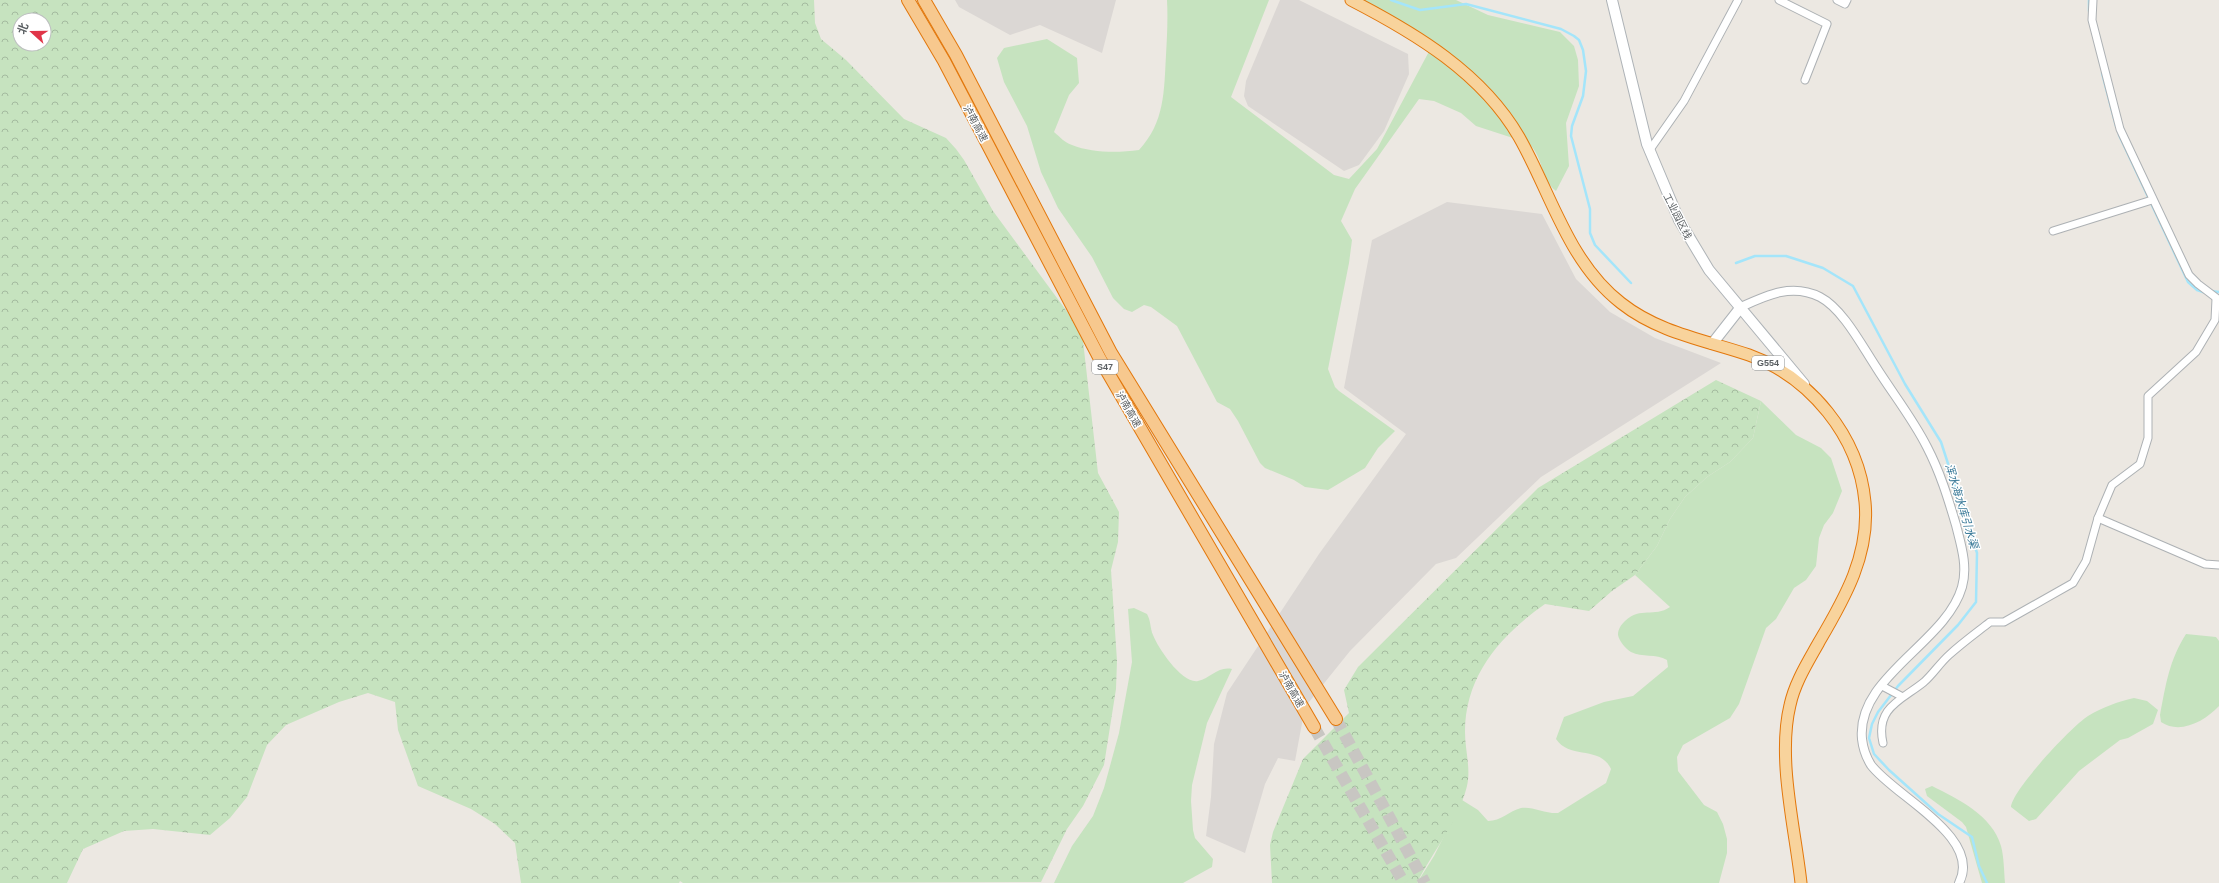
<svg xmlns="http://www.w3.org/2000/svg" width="2219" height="883" font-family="Arial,'Noto Sans SC',sans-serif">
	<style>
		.industrial { fill: #dbd7d4 }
		.grass { fill: #c6e3bf }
		.forest { fill: url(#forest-crowns); fill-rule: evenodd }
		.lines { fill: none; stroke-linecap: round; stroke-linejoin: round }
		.stream { stroke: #a4e5fa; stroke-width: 2.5 }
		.motorway-tunnel { stroke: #c8c6c2; stroke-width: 12; stroke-dasharray: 12 6; stroke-linecap: butt }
		.minor-casing { stroke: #adb1b4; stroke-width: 9 }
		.tertiary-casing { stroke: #adb1b4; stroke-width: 10 }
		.secondary-casing { stroke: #aeb3b7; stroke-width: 12 }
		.trunk-casing { stroke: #e2770c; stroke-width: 13 }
		.motorway-casing { stroke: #e2770c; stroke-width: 14 }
		.minor { stroke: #fff; stroke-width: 7 }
		.tertiary { stroke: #fff; stroke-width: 8 }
		.secondary { stroke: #fff; stroke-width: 10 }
		.trunk { stroke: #f8d39c; stroke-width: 11 }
		.motorway { stroke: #f7c88e; stroke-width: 12 }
		.labels { text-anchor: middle; stroke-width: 3; stroke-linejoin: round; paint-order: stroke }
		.shield { fill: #fff; stroke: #8c8f91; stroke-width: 1 }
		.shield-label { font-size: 9px; font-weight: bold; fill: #5a5f62 }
		.street-label { font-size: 10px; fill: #5a5f62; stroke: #fff }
		.water-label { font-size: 11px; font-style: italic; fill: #3d7c9a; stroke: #fff }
	</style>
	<defs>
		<pattern id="forest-crowns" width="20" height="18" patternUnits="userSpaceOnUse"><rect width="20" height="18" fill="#c6e3bf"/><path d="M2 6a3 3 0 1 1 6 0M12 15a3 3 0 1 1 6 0" fill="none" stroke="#a4bb9f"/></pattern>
	</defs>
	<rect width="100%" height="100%" fill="#ece8e2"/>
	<g class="industrial">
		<path d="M955,0H1116L1102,53L1040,25L1010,35L959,7Z"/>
		<path d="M1280,0H1299L1408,54L1409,74L1384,131L1359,165L1344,171L1248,106L1244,96L1246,81Z"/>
		<path d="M1447,202L1542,214L1576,279L1610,312L1655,338L1721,363L1541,477L1456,558L1436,564L1350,651L1305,707L1295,761L1278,758L1265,784L1245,853L1206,836L1211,797L1214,744L1227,693L1319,554L1406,434L1344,388L1372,240Z"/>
	</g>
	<g class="grass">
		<path d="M1167,0H1269L1231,97L1334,175L1349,179L1377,149L1433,44L1355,0H1456L1488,15L1560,32L1574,46L1578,60L1579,86L1566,123L1569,166L1556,191C1541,180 1543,155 1528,143L1476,126L1461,113L1434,101L1419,99L1355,189L1341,221L1352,240L1349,263L1328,369L1335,387L1339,391L1395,431L1378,448L1365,468L1328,490L1305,487L1294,480L1265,468L1260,463L1238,421L1230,409L1217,402L1177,326L1151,307L1144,305L1132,312L1124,309L1113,298L1092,257L1058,208L1041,172L1027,126L1004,82L997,58L1004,48L1047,39L1077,58L1079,83L1069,95L1054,132C1060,137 1065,143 1072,145C1092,153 1118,153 1139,150C1165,122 1164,91 1166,55C1167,37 1168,19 1167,0Z"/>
		<path d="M1761,401L1796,435L1821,448L1831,458L1842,491L1833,513L1824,525L1819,538L1816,566L1806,580L1794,588L1776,619L1766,628L1739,704L1730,718L1683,745L1677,757L1678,771L1704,805L1717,812L1723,824L1727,839V853L1719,883H1417L1434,856L1462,800L1478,810L1488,821C1501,821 1509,811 1521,808C1532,806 1546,814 1558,813L1606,783L1611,769C1600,745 1570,760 1556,739L1564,717L1604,702L1633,696L1668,667L1667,660C1656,653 1642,658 1631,652C1626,649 1619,641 1618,635C1618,629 1621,625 1625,621C1641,606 1654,618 1670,607L1635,575L1657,546L1670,519L1685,497L1707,477L1730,462L1753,438Z"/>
		<path d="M1134,608L1147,614C1151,621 1150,628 1153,635C1158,648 1182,684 1198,681C1211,678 1218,666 1232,669L1207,723L1192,785L1191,801L1193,830L1195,838L1213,859L1212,867L1183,883H1054L1072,846L1093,816L1104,788L1119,733L1132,662L1128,609Z"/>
		<path d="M2186,634L2216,637L2219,641V706C2205,721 2180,735 2161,722L2160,715C2166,684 2169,661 2186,634Z"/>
		<path d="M2134,698L2147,701L2158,710L2153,724L2128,738L2120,740L2079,771L2036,819L2029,821L2011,807C2012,790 2072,726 2088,716C2103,707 2117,702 2134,698Z"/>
		<path d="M1932,786C1958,799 1992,815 2001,846C2004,857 2004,871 2005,883H1982L1966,827L1962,822L1927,796L1925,789Z"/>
	</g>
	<g class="forest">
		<path d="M0,0H814L815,23L821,39L846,60L904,119L946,138L956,149L964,160L993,211L1082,332L1098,473L1119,512L1118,542L1111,570L1117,661L1116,689L1104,765L1083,806L1067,829L1041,882L683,883L680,881L679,883H521L515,843L495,824L471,809L418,786L398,730L395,702L368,693L339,702L286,725L267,745L247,797L230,818L210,835L153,829L124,831L83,849L67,883H0ZM20,20H44V44H20Z"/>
		<path d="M1716,380L1761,401L1753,438L1730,462L1707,477L1685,497L1670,519L1657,546L1635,575L1612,591L1589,611L1545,604C1501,635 1465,675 1465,732C1465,750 1471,768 1467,786C1458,822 1433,851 1417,883H1272L1270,845L1273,832L1303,759L1349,713L1344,690L1358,667L1538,488Z"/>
	</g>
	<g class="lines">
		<g class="stream">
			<path d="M1391,0L1420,10L1466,4L1561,29L1574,36L1579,40L1583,50L1586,71L1583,96L1572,126L1571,136L1590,209V233L1595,245L1631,283"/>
			<path d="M2089,0V11"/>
			<path d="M2102,73L2116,126"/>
			<path d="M2119,135L2188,282L2197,290L2206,293"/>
			<path d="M1736,263L1755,256H1786L1823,268L1853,286L1905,384L1941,442L1977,553L1976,602L1958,625L1898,686L1878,712L1872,724L1869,738L1874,754L1889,770L1938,814L1972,837L1979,866L1987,883"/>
			<path d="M2211,291L2219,292"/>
		</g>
		<g class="motorway-tunnel">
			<path d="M1336,719L1425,883"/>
			<path d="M1314,727L1404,883"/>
		</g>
		<defs>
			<g id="minor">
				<path d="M1779,0L1827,24L1805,80"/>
				<path d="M1837,0L1845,4L1847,0"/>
				<path d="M2093,0L2092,20L2120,129L2189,275L2198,284L2219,300"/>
				<path d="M1649,151L1684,101L1738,0"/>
				<path d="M2053,231L2152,200"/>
				<path d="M2098,518L2205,564L2219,565"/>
				<path d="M1882,686L1901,696"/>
				<path d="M1883,743C1875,707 1902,700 1924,682C1933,674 1940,663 1949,655C1962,643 1976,633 1990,622H2004L2073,583L2086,561L2098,518L2112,485L2140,464L2148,438V396L2196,352L2215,320L2216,299"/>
			</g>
			<path id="tertiary" d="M1741,307C1767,295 1792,283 1820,297C1843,309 1862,346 1876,367C1893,394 1913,419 1927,447C1940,472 1948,498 1956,525C1961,545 1968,566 1962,587C1946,643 1856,677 1862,739C1863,748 1866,757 1871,765C1894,796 1983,837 1959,883"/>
			<g id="secondary">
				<path d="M1612,0L1647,144L1679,220L1709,270L1804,384"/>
				<path d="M1712,344L1741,307"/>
			</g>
			<path id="trunk" d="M1351,0C1415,33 1482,73 1519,137C1551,193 1568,262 1621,303C1659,333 1705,340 1749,355C1810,377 1859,436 1865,502C1870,554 1845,598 1819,642C1808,662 1795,682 1790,705C1777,759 1795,828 1801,883"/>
			<g id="motorway">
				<path d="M908,0L944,61L1100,359L1314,727"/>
				<path d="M924,0L956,55L1111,353L1336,719"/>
			</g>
		</defs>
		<use href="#minor" class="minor-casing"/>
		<use href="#tertiary" class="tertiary-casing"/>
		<use href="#secondary" class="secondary-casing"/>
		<use href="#trunk" class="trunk-casing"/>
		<use href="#motorway" class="motorway-casing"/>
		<use href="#minor" class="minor"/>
		<use href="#tertiary" class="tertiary"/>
		<use href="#secondary" class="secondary"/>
		<use href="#trunk" class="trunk"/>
		<use href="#motorway" class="motorway"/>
	</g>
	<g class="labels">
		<g class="shield">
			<rect x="1752" y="356" width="32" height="14" rx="3"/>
			<rect x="1092" y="360" width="26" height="14" rx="3"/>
		</g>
		<g class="shield-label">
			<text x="1768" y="366">G554</text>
			<text x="1105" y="370">S47</text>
		</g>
		<g class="street-label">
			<text transform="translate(976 123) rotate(62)" y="4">泸南高速</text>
			<text transform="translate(1678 216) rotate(63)" y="4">工业园区线</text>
			<text transform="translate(1129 409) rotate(60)" y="4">泸南高速</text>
			<text transform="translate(1292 689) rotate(60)" y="4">泸南高速</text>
		</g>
		<g class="water-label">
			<text transform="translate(1962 506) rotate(73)" y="4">浑水海水库引水渠</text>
		</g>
	</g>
	<g transform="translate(32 32) rotate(291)"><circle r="19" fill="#ffffff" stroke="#bdbfc0"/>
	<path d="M0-3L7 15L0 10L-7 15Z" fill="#e03548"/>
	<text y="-6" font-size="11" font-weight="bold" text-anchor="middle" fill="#5a5f62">北</text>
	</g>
</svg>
